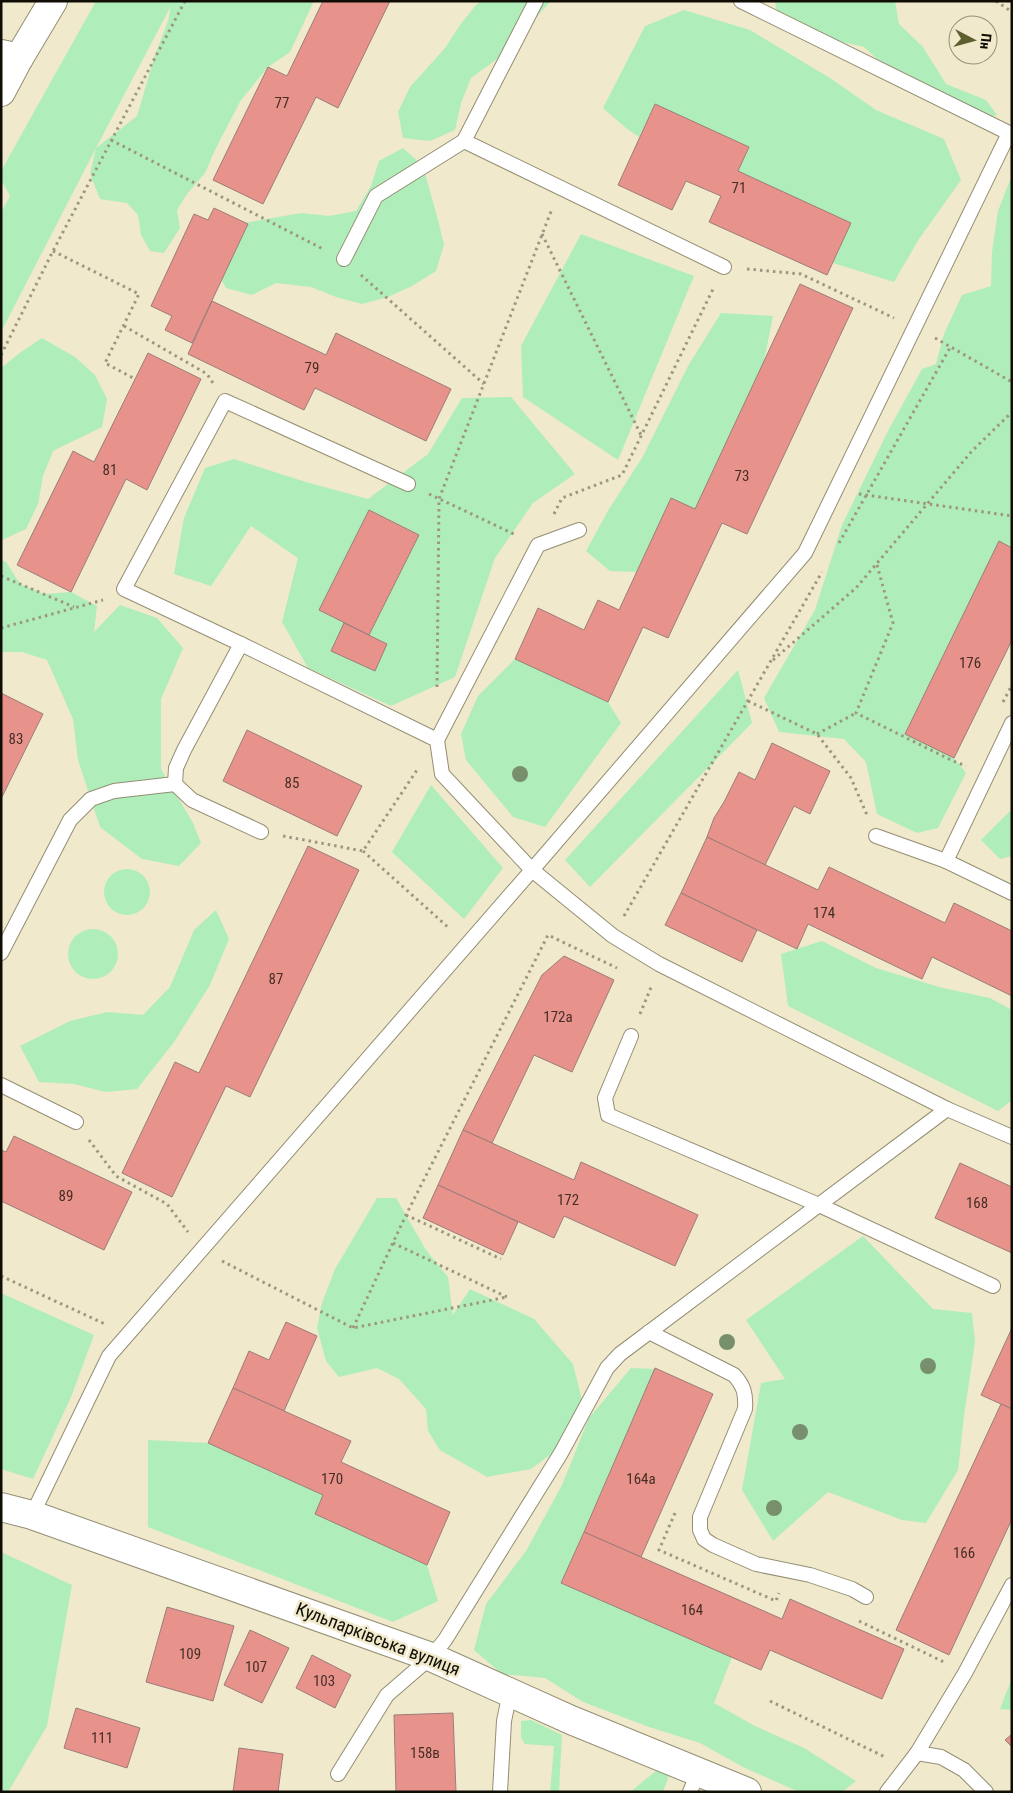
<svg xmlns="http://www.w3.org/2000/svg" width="1013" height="1793" font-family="'Roboto Condensed',sans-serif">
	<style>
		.green { fill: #afeeba; fill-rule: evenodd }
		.building { fill: #e7938c; stroke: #9c7c79 }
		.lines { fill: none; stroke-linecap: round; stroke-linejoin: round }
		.service-casing { stroke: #948e73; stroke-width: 16 }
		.minor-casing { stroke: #948e73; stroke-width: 30 }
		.tertiary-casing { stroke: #948e73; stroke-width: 30 }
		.secondary-casing { stroke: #948e73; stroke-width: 30 }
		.path { stroke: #9d9782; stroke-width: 3; stroke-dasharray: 2.5 4; stroke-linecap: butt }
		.service { stroke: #fff; stroke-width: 14 }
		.minor { stroke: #fff; stroke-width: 28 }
		.tertiary { stroke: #fff; stroke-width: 28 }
		.secondary { stroke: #fff; stroke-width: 28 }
		.tree { fill: #788f6e }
		.labels { text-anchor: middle; stroke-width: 5; stroke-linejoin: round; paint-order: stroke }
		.number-label { font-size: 15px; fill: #462e26 }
		.street-label { font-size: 18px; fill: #100d04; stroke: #f0e9cc }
	</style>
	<rect width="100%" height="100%" fill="#f0e9cc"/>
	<g class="green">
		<path d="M96,1H314L290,52L268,67L241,100L216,148L205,173L187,194L177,210L180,228L164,253L150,251L141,235L138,215L127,203L100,199L90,174L96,148L1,332V213L10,196L1,179V171ZM171,6L168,21L155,55L137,116L96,148Z"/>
		<path d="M481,1H551L501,56L471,78L461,103L455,130L430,141L403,138L398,112L410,87L445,48L460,25L476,5Z"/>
		<path d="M775,1H895L899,24L923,47L946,84L986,100L997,115L970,122L941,102L902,82L864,47L812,35L778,24Z"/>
		<path d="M684,10L750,30L830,78L876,110L944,139L961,180L919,239L894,282L833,263L851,223L738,171L749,147L655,104L639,137L626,128L603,108L645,26Z"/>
		<path d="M403,148L423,166L438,220L444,245L436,271L412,286L388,297L362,304L336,297L311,287L276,283L252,295L226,288L213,264L244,223L301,213L329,216L356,211L371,186L379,161Z"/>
		<path d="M1012,175V548L999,542L905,733L954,758L966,773L938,828L917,833L877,814L866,762L844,739L779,732L764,698L815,610L842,525L888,431L922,369L936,364L944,334L962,295L991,286L992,252L998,211Z"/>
		<path d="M581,234L694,276L618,460L523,397L521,346Z"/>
		<path d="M721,313L773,316L764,361L695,509L671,498L637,572L610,571L586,551L609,509L642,458L688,366Z"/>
		<path d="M42,338L75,357L95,375L107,399L102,427L53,451L43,476L38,504L26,529L2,540L1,368L21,352Z"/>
		<path d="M511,397L575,474L533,503L495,558L455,677L391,706L308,668L282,622L298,558L251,526L211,586L174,574L184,518L205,468L234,459L306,482L368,499L428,454L462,398Z"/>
		<path d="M1,560L6,562L20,584L44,594L71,592L97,606L94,632L120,605L157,618L183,648L161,699V769L193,823L201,843L179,866L142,859L100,827L78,760L73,719L47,660L22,652H1Z"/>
		<path d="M515,659L608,702L621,723L545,827L513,817L466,760L461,734L478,696Z"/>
		<path d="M738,670L752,723L590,887L565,860Z"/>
		<path d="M431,785L503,868L464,919L392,852Z"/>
		<path d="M1012,809V856L1000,859L981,840Z"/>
		<circle cx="127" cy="892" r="23"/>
		<path d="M216,910L229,939L210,985L174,1042L137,1089L106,1092L74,1084L39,1082L20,1046L70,1021L107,1012L143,1015L170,987L194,930Z"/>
		<circle cx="93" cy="954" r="25"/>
		<path d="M822,941L876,968L939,987L990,998L1012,1010V1100L998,1111L788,1006L781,954Z"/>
		<path d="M377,1198H396L426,1250L448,1277L453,1315L470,1289L534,1319L573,1364L582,1400L554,1452L531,1469L487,1477L440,1450L428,1431L426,1409L399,1379L377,1368L339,1377L326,1361L317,1328L322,1303L335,1269Z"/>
		<path d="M863,1236L933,1309L972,1313L975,1342L964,1416L958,1470L926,1523L902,1520L828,1492L773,1541L742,1490L761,1383L785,1379L746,1320Z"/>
		<path d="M1,1293L94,1335L71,1397L33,1479L1,1469Z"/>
		<path d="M631,1368L655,1369L561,1583L732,1657L714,1703L755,1726L804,1748L856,1781L842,1792H799L743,1767L700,1743L649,1727L583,1702L545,1678L502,1674L474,1650L486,1604L526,1551L562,1485L589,1418Z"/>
		<path d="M148,1440L208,1443L323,1495L315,1514L427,1565L438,1601L393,1622L148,1527Z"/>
		<path d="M1,1552L72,1585L47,1726L8,1792H1Z"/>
		<path d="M1012,1681V1710L1000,1709L1010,1683Z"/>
		<path d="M531,1720L562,1735L559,1792H550L554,1746L525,1744L521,1738V1721Z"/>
		<path d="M662,1766L671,1770L663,1792H630Z"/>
	</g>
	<g class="building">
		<path d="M323,1H390L338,108L316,97L263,204L213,180L268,67L287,76Z"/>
		<path d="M655,104L749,147L738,171L851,223L827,275L709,222L721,196L686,181L672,210L618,185Z"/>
		<path d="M214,208L248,224L192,343L165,330L172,316L151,306L194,214L208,220Z"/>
		<path d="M800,284L853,308L747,534L722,523L668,638L643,627L608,702L515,659L538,608L584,630L598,600L619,610L671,498L695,509Z"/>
		<path d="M212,301L326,355L336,333L451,389L426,441L315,388L304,410L188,354Z"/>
		<path d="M148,353L201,379L147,490L126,479L71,592L17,565L73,451L94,462Z"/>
		<path d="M369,510L419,535L369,635L319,610Z"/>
		<path d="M999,541L1012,548V640L954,758L905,734Z"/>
		<path d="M344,623L387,644L375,671L331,651Z"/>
		<path d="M1,693L43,714L1,799Z"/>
		<path d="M247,730L362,786L337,836L223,781Z"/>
		<path d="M772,743L830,771L810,814L794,806L765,865L707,837L714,818L724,802L739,772L755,780Z"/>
		<path d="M707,837L818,890L829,867L945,923L954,903L1012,931V996L932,957L922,979L808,924L797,949L681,893Z"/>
		<path d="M308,846L359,870L250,1097L226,1086L172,1197L122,1173L175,1062L199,1073Z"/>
		<path d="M681,893L757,930L742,962L665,925Z"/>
		<path d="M564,956L614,980L572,1072L534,1055L492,1143L463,1130L542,975Z"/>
		<path d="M463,1130L574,1180L581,1162L698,1215L675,1266L564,1216L554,1238L438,1185Z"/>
		<path d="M14,1136L132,1192L104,1250L1,1201V1150L6,1152Z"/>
		<path d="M960,1163L1012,1187V1253L935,1218Z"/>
		<path d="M438,1185L518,1222L503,1255L423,1218Z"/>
		<path d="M286,1322L317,1336L284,1411L233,1388L249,1351L269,1360Z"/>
		<path d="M1012,1328V1409L981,1395Z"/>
		<path d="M655,1368L713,1394L641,1557L584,1532Z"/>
		<path d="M233,1388L351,1441L341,1462L450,1512L427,1565L315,1514L323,1495L208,1443Z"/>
		<path d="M1001,1404L1012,1409V1519L949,1655L896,1630Z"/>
		<path d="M584,1532L782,1619L790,1599L904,1649L882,1699L770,1650L761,1670L561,1583Z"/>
		<path d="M167,1607L234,1626L213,1701L146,1682Z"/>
		<path d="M250,1630L289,1648L262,1703L224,1685Z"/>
		<path d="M312,1655L351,1675L335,1708L296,1688Z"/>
		<path d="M76,1708L140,1728L127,1768L64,1748Z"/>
		<path d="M453,1713L456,1792H396L394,1715Z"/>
		<path d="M1012,1734V1747L1005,1740Z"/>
		<path d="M239,1748L283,1754L278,1792H233Z"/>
	</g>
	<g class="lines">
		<defs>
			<g id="service">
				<path d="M536,1L464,141L724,267"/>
				<path d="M741,1L1009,133H1012"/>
				<path d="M344,259L376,196L464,141"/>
				<path d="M408,484L225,401L124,589L241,644L437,740L442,774L532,870L613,936L659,964L947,1109L1012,1137"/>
				<path d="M241,644L184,750L176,768L175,784L192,800L261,832"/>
				<path d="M1012,723L946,861L1012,893"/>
				<path d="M437,740L538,545L579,530"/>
				<path d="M876,836L946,861"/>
				<path d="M1,953L70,820L91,799L114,791L175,784"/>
				<path d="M631,1036L605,1098L608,1115L819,1205L993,1286"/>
				<path d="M1,1085L76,1122"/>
				<path d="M649,1332L734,1375C744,1386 746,1394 745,1409L700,1517V1530L704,1539L713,1545L756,1564L810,1575L852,1589L866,1597"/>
				<path d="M32,1515L109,1356L532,870L805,553L1009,133"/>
				<path d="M917,1753L941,1757L964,1770L986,1792"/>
				<path d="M338,1774L387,1695L431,1657L445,1640L561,1453L607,1368L620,1354L947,1109"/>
				<path d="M500,1792L504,1721L510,1692"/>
				<path d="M690,1792L698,1772"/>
				<path d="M887,1792L917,1753L965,1673L1012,1585"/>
			</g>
			<path id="minor" d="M1,54L19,58"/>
			<path id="tertiary" d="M1,1507L32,1515L431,1657L571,1720L747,1792"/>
			<path id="secondary" d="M1,92L19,58L53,1"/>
		</defs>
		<use href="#service" class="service-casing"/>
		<use href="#minor" class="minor-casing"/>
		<use href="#tertiary" class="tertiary-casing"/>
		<use href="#secondary" class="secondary-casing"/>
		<g class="path">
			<path d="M996,1L1012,12"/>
			<path d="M111,140L323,249"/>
			<path d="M542,234L641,435"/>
			<path d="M53,251L139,294L105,363L135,379"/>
			<path d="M747,269L801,274L894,318"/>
			<path d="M361,275L484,384"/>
			<path d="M124,326L207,374L213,383"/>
			<path d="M935,338L1012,382"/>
			<path d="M1,355L53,251L185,1"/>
			<path d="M429,494L516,535"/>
			<path d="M859,494L1012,516"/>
			<path d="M554,514L562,498L622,475L714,287"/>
			<path d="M839,543L951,346"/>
			<path d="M877,565L893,623L856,713L953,761L966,766"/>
			<path d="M1,576L74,607"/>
			<path d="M1,628L103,600"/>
			<path d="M773,660L856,588L972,451L1012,412"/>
			<path d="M437,687L439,499L552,209"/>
			<path d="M748,701L817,734L851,778L867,815"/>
			<path d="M1003,702L1012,685"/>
			<path d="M817,734L856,713"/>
			<path d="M283,836L363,851L417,770"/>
			<path d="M363,851L450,929"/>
			<path d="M624,916L822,572"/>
			<path d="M640,1014L652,985"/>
			<path d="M89,1140L116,1176L167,1204L188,1232"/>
			<path d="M406,1215L501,1259"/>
			<path d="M393,1243L507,1297"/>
			<path d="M222,1261L353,1328L507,1297"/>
			<path d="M1,1276L105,1324"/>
			<path d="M353,1328L406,1215L548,935L617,968"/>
			<path d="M675,1513L659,1550L776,1601L779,1593"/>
			<path d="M859,1621L946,1663"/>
			<path d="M770,1701L885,1757"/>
		</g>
		<use href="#service" class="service"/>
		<use href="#minor" class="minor"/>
		<use href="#tertiary" class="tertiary"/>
		<use href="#secondary" class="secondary"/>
	</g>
	<g class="tree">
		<circle cx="520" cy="774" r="8"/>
		<circle cx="727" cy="1342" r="8"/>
		<circle cx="928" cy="1366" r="8"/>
		<circle cx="800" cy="1432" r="8"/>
		<circle cx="774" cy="1508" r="8"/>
	</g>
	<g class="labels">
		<g class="number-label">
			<text x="282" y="108">77</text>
			<text x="739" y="193">71</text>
			<text x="312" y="373">79</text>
			<text x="110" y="475">81</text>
			<text x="742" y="481">73</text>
			<text x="970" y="668">176</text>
			<text x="16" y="744">83</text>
			<text x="292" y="788">85</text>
			<text x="824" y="918">174</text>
			<text x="276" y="984">87</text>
			<text x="558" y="1022">172а</text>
			<text x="66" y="1201">89</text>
			<text x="568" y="1205">172</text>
			<text x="977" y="1208">168</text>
			<text x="332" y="1484">170</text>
			<text x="641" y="1484">164а</text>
			<text x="964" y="1558">166</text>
			<text x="692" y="1615">164</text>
			<text x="190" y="1659">109</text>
			<text x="256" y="1672">107</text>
			<text x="324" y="1686">103</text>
			<text x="102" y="1743">111</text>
			<text x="425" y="1758">158в</text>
		</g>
		<g class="street-label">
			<text transform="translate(378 1639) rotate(21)" y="6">Кульпарківська вулиця</text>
		</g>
	</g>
	<rect width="1013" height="1793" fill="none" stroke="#100d04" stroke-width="5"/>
	<g transform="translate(973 40) rotate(96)"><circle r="24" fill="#f0e9cc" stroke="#96917c"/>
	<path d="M0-4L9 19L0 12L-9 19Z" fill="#5d602e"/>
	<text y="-8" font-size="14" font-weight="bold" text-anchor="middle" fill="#100d04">Пн</text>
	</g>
</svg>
